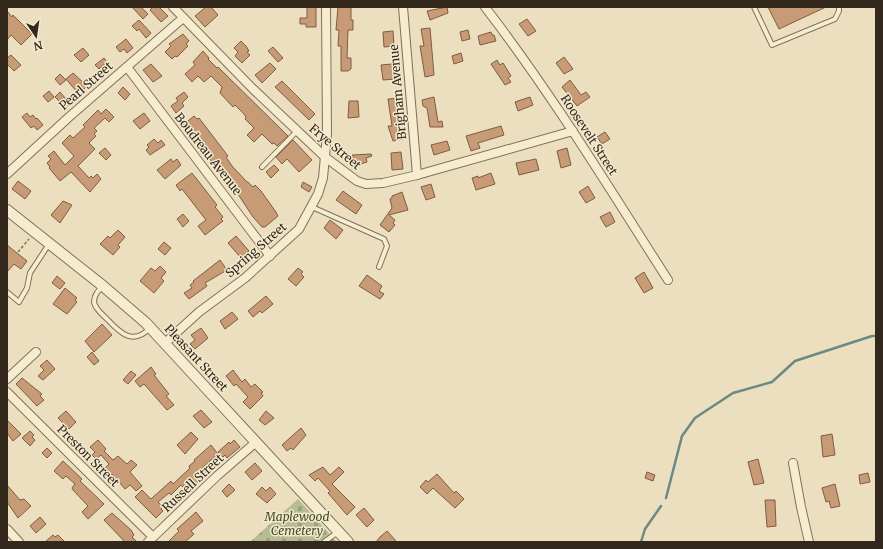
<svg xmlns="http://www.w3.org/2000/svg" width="883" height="549" font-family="Merriweather,serif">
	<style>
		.cemetery { fill: url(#cemetery-stones) }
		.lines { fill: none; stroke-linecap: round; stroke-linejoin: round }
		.stream { stroke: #6a8a83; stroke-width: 2.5 }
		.building { fill: #c79b76; stroke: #805c40 }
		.service-casing { stroke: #827058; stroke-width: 6 }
		.minor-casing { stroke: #827058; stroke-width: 10 }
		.tertiary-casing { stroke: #827058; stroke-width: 12 }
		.path { stroke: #827058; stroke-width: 1.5; stroke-dasharray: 3 2; stroke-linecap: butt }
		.service { stroke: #f6edd1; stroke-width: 4 }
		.minor { stroke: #f6edd1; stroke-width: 8 }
		.tertiary { stroke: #f6edd1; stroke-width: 10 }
		.labels { text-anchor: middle; stroke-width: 3; stroke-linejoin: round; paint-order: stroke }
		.street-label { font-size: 12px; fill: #32281c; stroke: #f3e9ce }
		.park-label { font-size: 12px; font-style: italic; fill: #424e24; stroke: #f3e9ce }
	</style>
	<defs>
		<pattern id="cemetery-stones" width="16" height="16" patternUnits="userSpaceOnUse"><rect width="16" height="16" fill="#b6bd93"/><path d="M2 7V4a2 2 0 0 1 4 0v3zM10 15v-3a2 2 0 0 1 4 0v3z" fill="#9da27e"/></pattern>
	</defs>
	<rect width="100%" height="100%" fill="#ebdfbf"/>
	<path class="cemetery" d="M298,499L337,542H250Z"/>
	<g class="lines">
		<g class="stream">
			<path d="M666,498L682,436L695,418L733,393L772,382L795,361L872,336H876"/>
			<path d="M641,542L645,529L661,506"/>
		</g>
	</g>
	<g class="building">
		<path d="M132,7H141L148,14L143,19Z"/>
		<path d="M153,7H159L168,16L161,22L150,10Z"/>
		<path d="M206,7H211L218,15L205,27L195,16Z"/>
		<path d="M307,7H316V27H306V24H300V18H307Z"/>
		<path d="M338,7H351V20H353V30H348L347,58H351V69L348,71H341V46H338L339,30H336Z"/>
		<path d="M447,7L448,13L430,20L427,11Z"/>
		<path d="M768,7H826L779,29Z"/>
		<path d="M7,11L12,17L13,15L32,34L21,45L11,35L7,40Z"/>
		<path d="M527,19L536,31L528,36L519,24Z"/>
		<path d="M139,20L151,33L146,38L139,29L137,31L132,26Z"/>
		<path d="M430,28L434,75L425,77L420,46H424L421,29Z"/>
		<path d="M468,30L470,39L462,41L460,32Z"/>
		<path d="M393,31L394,46L384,47L383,32Z"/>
		<path d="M491,32L492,35H494L496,41L480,45L478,36Z"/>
		<path d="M183,34L189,41L186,44L188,46L177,57L175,56L172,59L165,52L171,46L169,44Z"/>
		<path d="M126,39L133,48L127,53L124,49L120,52L116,47Z"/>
		<path d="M241,41L246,46L249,51L247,52L250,55L242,63L235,56L238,52L234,48Z"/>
		<path d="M273,47L283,58L278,62L268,51Z"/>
		<path d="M83,48L89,55L81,62L74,55Z"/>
		<path d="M203,51L209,58L208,59L217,68L218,67L288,136L277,146L274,143L272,144L262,134L254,142L247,135L254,128L245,119L246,117L244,114L235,105L233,107L220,93L222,87L211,76L204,82L198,76L192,82L185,74L195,65L193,62Z"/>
		<path d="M461,53L463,61L454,64L452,56Z"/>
		<path d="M11,55L21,65L14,71L7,64V58Z"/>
		<path d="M564,57L573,69L564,74L556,63Z"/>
		<path d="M104,58L107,62L99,69L95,65Z"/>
		<path d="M497,60L500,65L503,63L511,76L508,78L511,82L505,85L491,64Z"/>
		<path d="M270,63L276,69L262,83L255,75Z"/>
		<path d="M151,64L162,76L153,82L143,70Z"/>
		<path d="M392,64L395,79L383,80L381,65Z"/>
		<path d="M73,73L87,86L82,91L80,89L77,92L66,79Z"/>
		<path d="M60,74L66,80L60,85L55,79Z"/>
		<path d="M570,80L581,95L586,92L590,97L577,106L562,87Z"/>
		<path d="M282,81L315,114L309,120L275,87Z"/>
		<path d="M123,87L130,94L125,100L118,93Z"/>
		<path d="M49,91L54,97L48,102L43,96Z"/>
		<path d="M60,92L70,104L66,108L55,97Z"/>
		<path d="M184,92L188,97L182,103L184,106L176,113L171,106L178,101L176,98Z"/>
		<path d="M434,97L438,122L442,121L443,127H430L427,108L423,106L422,100Z"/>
		<path d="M530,97L533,105L518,111L515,102Z"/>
		<path d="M402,98V107H397L403,139L393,141L388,126H392L388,99Z"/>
		<path d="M349,101H358L359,117L348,118Z"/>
		<path d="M106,109L114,117L109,122L105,118L94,128L97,131L94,134L96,136L89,143L95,149L78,166L89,178L91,176L93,178L97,174L101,179L90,192L71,172L60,181L49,168L50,167L47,163L51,159L48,156L54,151L65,165L74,156L62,143L70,135L73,138L85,127L83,125L98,110L101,114Z"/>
		<path d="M27,113L30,117L33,115L36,119L37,118L43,125L37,130L34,126L31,128L22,117Z"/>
		<path d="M144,113L150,121L140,129L133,121Z"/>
		<path d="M194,116L197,119L199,118L228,156L226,157L232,166L247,182H248L253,187L255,185L261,191L276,212L278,216L265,227H262L253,217L238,194L215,168L216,167L183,125Z"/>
		<path d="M501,126L504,135L478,143L480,148L471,151L466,136Z"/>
		<path d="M605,132L610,139L602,144L597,137Z"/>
		<path d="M154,139L158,143L161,140L165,145L150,155L146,150L149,147L147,145Z"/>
		<path d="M293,140L312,160L299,172L287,159L282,164L276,157Z"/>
		<path d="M447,141L450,150L434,155L431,145Z"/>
		<path d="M105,148L111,155L106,160L99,153Z"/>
		<path d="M567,148L571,165L561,168L557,151Z"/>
		<path d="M401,152L403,169L392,170L391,153Z"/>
		<path d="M371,154L372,156L366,158L367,162L357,165L352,155Z"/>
		<path d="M171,159L173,162L177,159L181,165L165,179L157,170Z"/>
		<path d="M536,159L539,170L519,175L516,163Z"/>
		<path d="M274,165L279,170L271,178L266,172Z"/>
		<path d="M192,173L217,205L215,207L223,217L221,219L223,221L205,235L198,226L206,220L182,189L180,191L176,185Z"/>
		<path d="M491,173L495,184L476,190L472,178L478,176V178Z"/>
		<path d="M18,181L31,191L25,199L12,189Z"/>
		<path d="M303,182L312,187L309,192L301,187Z"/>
		<path d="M431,184L435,197L426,200L421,187Z"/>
		<path d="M588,186L595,198L586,203L579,192Z"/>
		<path d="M343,191L362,205L356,214L336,200Z"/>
		<path d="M402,192L408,210L389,215L395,220L393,223L395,225L389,232L380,225L392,208L390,199L392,198V196Z"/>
		<path d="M63,201L72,205L60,223L51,215Z"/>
		<path d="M610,212L615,222L606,227L600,217Z"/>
		<path d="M183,214L189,221L183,227L177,219Z"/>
		<path d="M330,220L343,230L336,239L324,228Z"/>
		<path d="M118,230L125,237L118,245L120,247L113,255L100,244L108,236L110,238Z"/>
		<path d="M236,236L249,251L241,258L228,243Z"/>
		<path d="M164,242L171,248L165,255L158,249Z"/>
		<path d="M7,245L27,261L21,269L14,264L7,272Z"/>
		<path d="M220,260L227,270L205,283L207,286L189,299L184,293L192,288L190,285L194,282L193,281Z"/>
		<path d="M160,266L166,272L161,278L164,281L154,293L140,281L151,268L155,271Z"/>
		<path d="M298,268L303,272L301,274L304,277L296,286L288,279Z"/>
		<path d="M644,272L653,288L644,293L635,278Z"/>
		<path d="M367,275L382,286L379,291L384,294L380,299L359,286Z"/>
		<path d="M57,276L65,283L60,289L52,283Z"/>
		<path d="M65,288L77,298L75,300L77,302L67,314L53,304Z"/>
		<path d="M266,296L273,304L262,313L260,311L253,317L248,311Z"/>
		<path d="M232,312L238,319L225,329L220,321Z"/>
		<path d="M102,324L112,335L94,352L85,341Z"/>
		<path d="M201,328L208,338L195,349L190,344L195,340L191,335Z"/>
		<path d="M92,352L99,361L94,365L87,357Z"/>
		<path d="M47,360L55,369L43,380L38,376L44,370L40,366Z"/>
		<path d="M151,367L156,374L154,375L169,394L166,396L174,405L167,410L144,384L140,387L135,381Z"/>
		<path d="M233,370L242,382L245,379L251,387L255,384L263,392L261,393L263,396L250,409L243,402L248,397L236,384L234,386L226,376Z"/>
		<path d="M131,371L136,375L128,384L123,380Z"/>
		<path d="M22,378L42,394L40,396L44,400L37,406L16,384Z"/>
		<path d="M201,410L212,422L204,428L193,416Z"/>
		<path d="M66,411L76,422L69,429L58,418Z"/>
		<path d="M266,411L274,418L265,425L259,420Z"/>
		<path d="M7,420L21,434L13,441L7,433Z"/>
		<path d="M301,428L306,435L293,450L291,448L287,451L282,445Z"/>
		<path d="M30,431L34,435L32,437L35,440L30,446L22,438Z"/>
		<path d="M191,432L198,439L185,454L177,445Z"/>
		<path d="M832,434L835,455L823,457L821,436Z"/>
		<path d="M98,440L106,449L104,451L113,460L118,456L127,464L131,460L137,465L130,472L142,486L136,491L130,485L125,489L112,474L111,475L104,469L109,464L101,455L96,459L92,455L95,452L90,447Z"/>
		<path d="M234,440L240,447L227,458L225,455L223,457L218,452L229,442L230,444Z"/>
		<path d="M211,445L218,454L203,467L207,472L204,474L205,476L195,485L196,487L191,492L184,485L183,487L181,485L171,495L169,493L158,502L163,507L161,509L163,511L156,518L135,497L142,490L151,499L171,481L173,484L190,468L189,466L195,461L194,460Z"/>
		<path d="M47,448L52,453L47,458L42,453Z"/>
		<path d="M758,459L764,483L754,485L748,462Z"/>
		<path d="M63,461L82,479L80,481L104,504L88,519L82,512L88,506L73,490L72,488L75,484L66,476L63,479L54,471Z"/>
		<path d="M255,463L262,471L252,480L245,472Z"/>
		<path d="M323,467L330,475L339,467L344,472L332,484L355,507L347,515L328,493L330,491L318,478L315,481L309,475Z"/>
		<path d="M647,472L655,475L653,481L645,478Z"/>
		<path d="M868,473L870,482L860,484L859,475Z"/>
		<path d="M437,474L454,493L456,491L464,499L455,508L433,488L427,494L420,487L426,480L428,482Z"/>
		<path d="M229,484L235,490L227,497L222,491Z"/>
		<path d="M835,484L840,506L831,508L829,501L826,502L822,488Z"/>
		<path d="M7,485L20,500L24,499L31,506L18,518L7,502Z"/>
		<path d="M262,487L266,491L270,487L276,494L267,503L256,494Z"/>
		<path d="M765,500H775L776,526L767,527Z"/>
		<path d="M364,508L374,520L367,527L356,515Z"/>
		<path d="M196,512L203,521L191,531L194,534L185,542H168L179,531L177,529Z"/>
		<path d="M112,513L131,530L134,535L132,537L137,542H125L104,520Z"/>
		<path d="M40,517L46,524L36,533L30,526Z"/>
		<path d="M387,531L397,542H376L380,537Z"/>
		<path d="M53,535L55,537L58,535L65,542H45Z"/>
	</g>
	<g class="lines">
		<defs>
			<g id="service">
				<path d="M754,7L772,45L835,19L839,11V7"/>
				<path d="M262,167L297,131"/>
				<path d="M312,207L384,239L387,246L379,267"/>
				<path d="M103,286C98,291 94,295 94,302C95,309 102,314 107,319C120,333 133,346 150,328"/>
				<path d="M7,292L19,302L27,288L30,273L49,244"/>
				<path d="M324,542L338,532"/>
			</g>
			<g id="minor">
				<path d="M173,7L253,89L325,157L357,181L366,184L383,183L417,175L573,131"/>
				<path d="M403,7L417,175"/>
				<path d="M485,7C552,94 609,188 668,280"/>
				<path d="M127,67L270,256"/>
				<path d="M7,174L69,117L183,18"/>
				<path d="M165,343L199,312L245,278L299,229L318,194L323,178L327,134L326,7"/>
				<path d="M7,379L36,352"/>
				<path d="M7,392L153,537"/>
				<path d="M793,463L801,507L809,542"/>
				<path d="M7,529L19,542"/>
				<path d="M148,542L217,476L256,442"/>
			</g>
			<path id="tertiary" d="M7,210L103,286L146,323L348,542"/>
		</defs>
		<use href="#service" class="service-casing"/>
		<use href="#minor" class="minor-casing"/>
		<use href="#tertiary" class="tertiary-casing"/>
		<path class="path" d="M18,252L29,239"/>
		<use href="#service" class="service"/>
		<use href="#minor" class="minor"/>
		<use href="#tertiary" class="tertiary"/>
	</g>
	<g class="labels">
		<g class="street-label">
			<text transform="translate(86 86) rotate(-41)" y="4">Pearl Street</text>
			<text transform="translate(398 92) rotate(-95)" y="4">Brigham Avenue</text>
			<text transform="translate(589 135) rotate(57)" y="4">Roosevelt Street</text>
			<text transform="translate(335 147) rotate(40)" y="4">Frye Street</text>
			<text transform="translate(208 154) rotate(52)" y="4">Boudreau Avenue</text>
			<text transform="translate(256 250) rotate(-41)" y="4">Spring Street</text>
			<text transform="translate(196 358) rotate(47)" y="4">Pleasant Street</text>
			<text transform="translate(88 456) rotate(45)" y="4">Preston Street</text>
			<text transform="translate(193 483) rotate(-43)" y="4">Russell Street</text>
		</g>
		<g class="park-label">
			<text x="297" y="521">Maplewood<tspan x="297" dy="14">Cemetery</tspan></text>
		</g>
	</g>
	<rect width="883" height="549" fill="none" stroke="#32281c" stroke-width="16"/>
	<g transform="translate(36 36) rotate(167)" stroke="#f3e9ce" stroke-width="3" paint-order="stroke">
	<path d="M0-3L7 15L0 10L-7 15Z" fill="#32281c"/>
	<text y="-6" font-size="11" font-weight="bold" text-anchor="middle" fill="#32281c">N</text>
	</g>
</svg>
